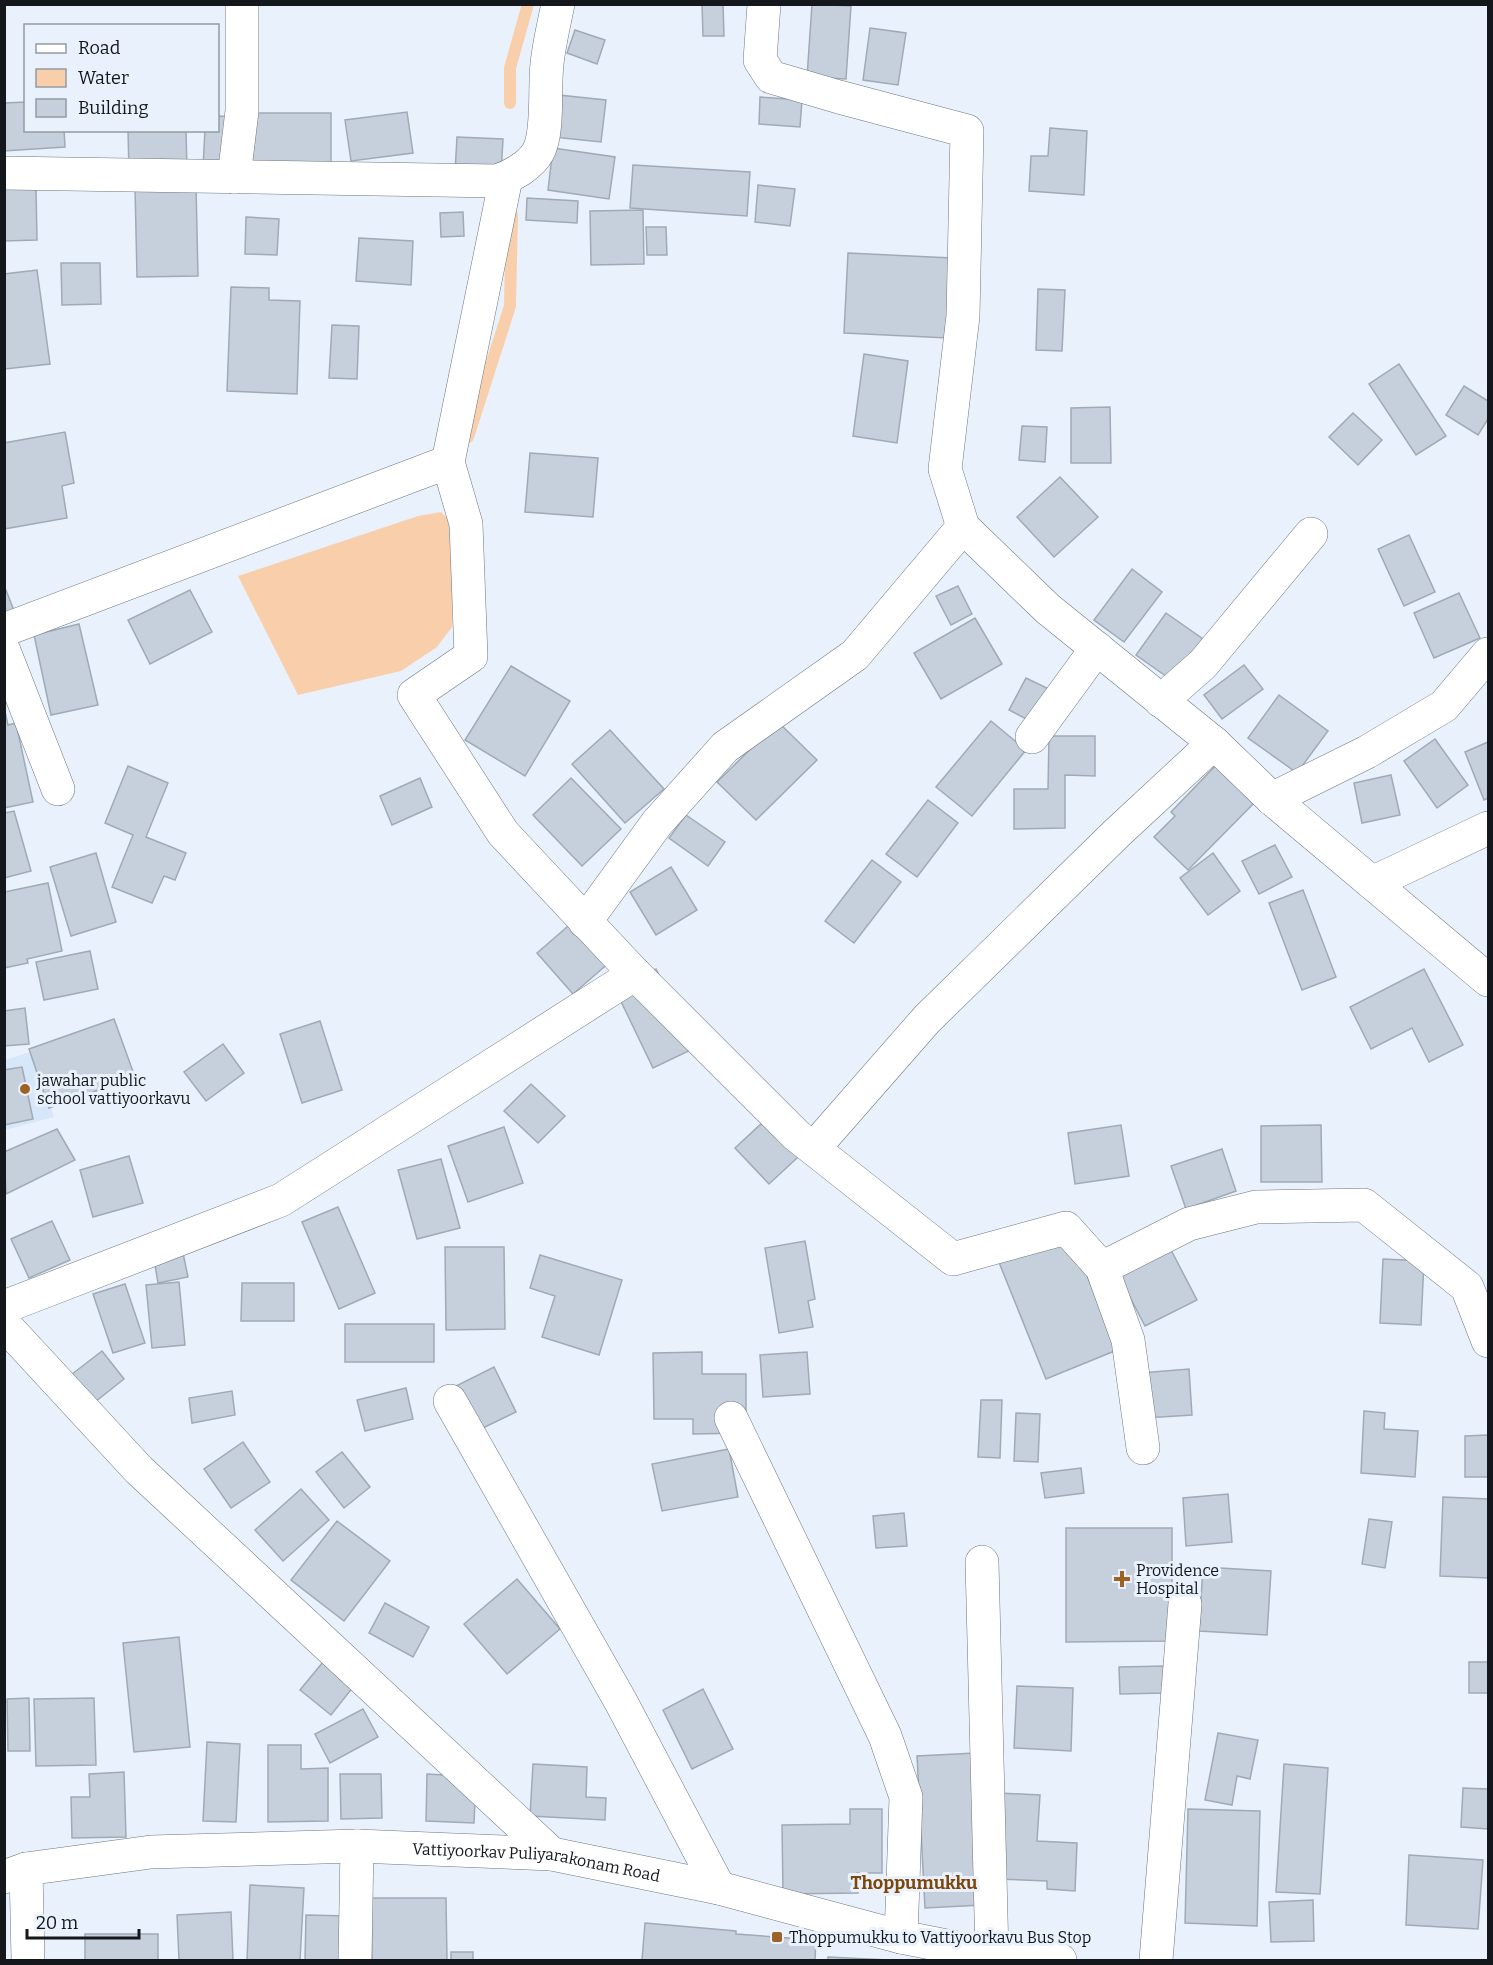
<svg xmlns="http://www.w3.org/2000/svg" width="1493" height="1965" font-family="Bitter,serif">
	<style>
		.built { fill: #d7e7fa }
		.water { fill: #f9ceaa }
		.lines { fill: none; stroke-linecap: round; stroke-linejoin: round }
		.stream { stroke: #f9ceaa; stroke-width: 12 }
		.building { fill: #c5d0dc; stroke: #a0aab6; stroke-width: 1.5 }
		.minor-casing { stroke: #6c7681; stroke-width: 34 }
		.major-casing { stroke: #6c7681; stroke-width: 34 }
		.minor { stroke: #fff; stroke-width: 33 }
		.major { stroke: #fff; stroke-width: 33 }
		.poi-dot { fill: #9f6226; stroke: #e9f2fc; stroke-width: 2 }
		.labels { text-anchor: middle; stroke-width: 6; stroke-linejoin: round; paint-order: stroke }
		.poi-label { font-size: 16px; fill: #14181c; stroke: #e9f2fc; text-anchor: start }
		.street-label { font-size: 16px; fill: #14181c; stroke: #e9f2fc }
		.neighbourhood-label { font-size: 18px; font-weight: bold; fill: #7d470a; stroke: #e9f2fc }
	</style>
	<rect width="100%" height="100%" fill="#e9f2fc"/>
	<path class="built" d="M33,1051L54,1117L5,1130V1060Z"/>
	<path class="water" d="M441,512L454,525L452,627L437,647L401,671L298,695L238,576L418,516Z"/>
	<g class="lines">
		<g class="stream">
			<path d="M510,103V68L528,4"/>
			<path d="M468,437L510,306L512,215"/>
		</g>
	</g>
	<g class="building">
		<path d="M702,4H723L724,36H703Z"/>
		<path d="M812,4L851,6L846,79L807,77Z"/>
		<path d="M870,28L906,33L898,85L863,80Z"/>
		<path d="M575,30L605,40L597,64L567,53Z"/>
		<path d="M559,95L606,100L601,142L554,137Z"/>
		<path d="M760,97L802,100L800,127L759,124Z"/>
		<path d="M26,102V130H64L65,147L4,151V103Z"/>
		<path d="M407,112L413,153L351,161L345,120Z"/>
		<path d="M251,113H331V168H252Z"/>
		<path d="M218,116L234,117L230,170L203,167L205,130H218Z"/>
		<path d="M1050,128L1087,131L1084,195L1029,191L1031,156H1048Z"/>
		<path d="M128,130H186L187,171L129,172Z"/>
		<path d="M457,137L503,139L501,174L455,172Z"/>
		<path d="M553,148L615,157L609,199L548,190Z"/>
		<path d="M633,165L750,172L747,216L630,208Z"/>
		<path d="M758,185L795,189L790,226L755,222Z"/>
		<path d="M196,186L198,276L137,277L135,187Z"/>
		<path d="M36,188L37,240L4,241V189Z"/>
		<path d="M527,198L578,201L577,223L526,220Z"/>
		<path d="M643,210L644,264L591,265L590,211Z"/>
		<path d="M463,212L464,236L441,237L440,213Z"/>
		<path d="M246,217L279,219L277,255L245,254Z"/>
		<path d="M646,227H666L667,255H647Z"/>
		<path d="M359,238L413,241L411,285L356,281Z"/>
		<path d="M848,253L952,258L948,338L844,333Z"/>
		<path d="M61,263H100L101,304L62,305Z"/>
		<path d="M37,270L50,364L5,369L4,274Z"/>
		<path d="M231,287L269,288V300L300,301L297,394L227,391Z"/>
		<path d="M1038,289L1065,290L1062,351L1036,350Z"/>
		<path d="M332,325L359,326L357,379L329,378Z"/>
		<path d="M864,354L908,361L897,443L853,436Z"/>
		<path d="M1399,364L1446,436L1416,455L1369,384Z"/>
		<path d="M1464,386L1488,401V419L1478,435L1446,415Z"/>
		<path d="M1110,407L1111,463H1071V408Z"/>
		<path d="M1353,413L1382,440L1358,465L1329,437Z"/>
		<path d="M1022,426L1047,427L1045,462L1019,460Z"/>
		<path d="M65,432L74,483L62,486L67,518L4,529V443Z"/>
		<path d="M530,453L598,458L593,517L525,512Z"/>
		<path d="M1060,477L1098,517L1054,557L1017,517Z"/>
		<path d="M1409,535L1435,592L1404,606L1378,549Z"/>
		<path d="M1132,569L1162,592L1124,642L1094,620Z"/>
		<path d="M4,585L15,613L4,617Z"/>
		<path d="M958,586L972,614L951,625L936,596Z"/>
		<path d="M190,590L212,632L150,664L128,620Z"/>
		<path d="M1459,593L1480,638L1434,658L1414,613Z"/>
		<path d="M1166,613L1203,639L1173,681L1136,655Z"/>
		<path d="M975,618L1002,664L941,699L914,653Z"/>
		<path d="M79,624L98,705L51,715L34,635Z"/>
		<path d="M1244,665L1263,689L1222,719L1204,695Z"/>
		<path d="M511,666L570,701L525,776L465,740Z"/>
		<path d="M1026,678L1049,689L1032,722L1009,710Z"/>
		<path d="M1279,695L1328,731L1297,773L1248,738Z"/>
		<path d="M4,707L8,725L16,723L33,802L4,808Z"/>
		<path d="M991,721L1026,750L972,816L936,787Z"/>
		<path d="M778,722L817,760L756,820L717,782Z"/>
		<path d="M610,730L664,789L625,823L572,764Z"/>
		<path d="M1049,736H1095V776L1065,775V828L1014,829V789H1048Z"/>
		<path d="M1435,739L1468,785L1437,808L1404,761Z"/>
		<path d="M1488,742V798L1484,800L1465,752Z"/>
		<path d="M1220,761L1259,798L1188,870L1154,837L1175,816L1171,812Z"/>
		<path d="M128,766L168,783L146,837L186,853L175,880L164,876L152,903L112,887L133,835L105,823Z"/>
		<path d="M1391,775L1400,815L1362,823L1354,783Z"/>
		<path d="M420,778L432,807L392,825L380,796Z"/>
		<path d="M571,778L621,829L582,866L533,815Z"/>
		<path d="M928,800L958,823L917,877L886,854Z"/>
		<path d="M14,811L31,871L4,878V813Z"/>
		<path d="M686,815L725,842L708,866L669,838Z"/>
		<path d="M1275,845L1292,877L1259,894L1242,861Z"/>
		<path d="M96,853L116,922L71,936L50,867Z"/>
		<path d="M1213,853L1240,891L1208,915L1180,878Z"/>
		<path d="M872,860L901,882L854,943L825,921Z"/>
		<path d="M671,867L697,910L656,935L630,892Z"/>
		<path d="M48,883L62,951L27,959L28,963L4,968V892Z"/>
		<path d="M1303,890L1336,977L1302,990L1269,903Z"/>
		<path d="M575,920L611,961L573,994L537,953Z"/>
		<path d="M90,951L98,989L44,1000L36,962Z"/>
		<path d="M656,969L695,1048L653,1068L615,989Z"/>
		<path d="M1424,969L1463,1045L1429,1062L1412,1028L1371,1049L1350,1007Z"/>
		<path d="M25,1008L29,1044L4,1046V1011Z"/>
		<path d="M114,1019L135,1077L49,1108L29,1049Z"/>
		<path d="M320,1021L342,1090L302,1103L280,1034Z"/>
		<path d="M223,1044L244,1073L206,1101L184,1072Z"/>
		<path d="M22,1067L33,1119L4,1125V1070Z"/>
		<path d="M531,1084L565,1116L538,1143L504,1111Z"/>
		<path d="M776,1110L810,1146L769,1184L735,1148Z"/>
		<path d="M1121,1125L1129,1176L1075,1184L1068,1133Z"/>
		<path d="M1321,1125L1322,1182H1261V1126Z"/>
		<path d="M504,1127L523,1183L468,1202L448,1146Z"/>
		<path d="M57,1129L75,1160L6,1194L4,1152Z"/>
		<path d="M1222,1149L1236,1191L1186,1209L1171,1166Z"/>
		<path d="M129,1156L143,1203L93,1217L80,1170Z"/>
		<path d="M441,1159L460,1228L417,1239L398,1170Z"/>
		<path d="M338,1207L375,1293L339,1309L302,1222Z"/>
		<path d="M52,1221L70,1260L29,1278L11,1239Z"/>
		<path d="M1069,1231L1117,1350L1046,1379L998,1260Z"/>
		<path d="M805,1241L815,1299L808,1301L813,1327L779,1333L765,1248Z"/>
		<path d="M445,1247H504L505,1329L446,1330Z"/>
		<path d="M1170,1248L1197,1300L1145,1326L1118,1274Z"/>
		<path d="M183,1253L188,1277L158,1283L154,1259Z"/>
		<path d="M540,1255L622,1280L599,1355L542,1337L555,1296L530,1288Z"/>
		<path d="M1383,1259L1424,1261L1421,1325L1380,1323Z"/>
		<path d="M179,1282L185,1345L152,1348L146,1285Z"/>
		<path d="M242,1283H294V1321H241Z"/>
		<path d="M125,1284L145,1343L113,1353L93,1294Z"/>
		<rect x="345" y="1324" width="89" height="38"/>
		<path d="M102,1351L124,1379L90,1406L67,1378Z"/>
		<path d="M702,1352V1374H746V1433L693,1434V1419H654L653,1353Z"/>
		<path d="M807,1352L810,1394L763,1397L760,1355Z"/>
		<path d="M494,1367L516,1412L460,1439L438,1395Z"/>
		<path d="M1189,1369L1192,1415L1145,1418L1141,1373Z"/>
		<path d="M406,1388L413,1419L365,1431L357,1400Z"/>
		<path d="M232,1391L235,1415L192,1423L189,1398Z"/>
		<path d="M981,1400H1002L1000,1458L978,1457Z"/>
		<path d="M1364,1411L1385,1413L1384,1429L1418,1431L1415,1477L1361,1473Z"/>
		<path d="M1016,1413L1040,1414L1038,1462L1014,1461Z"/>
		<path d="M1488,1435V1477H1465V1436Z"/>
		<path d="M243,1442L270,1482L231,1508L204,1469Z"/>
		<path d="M729,1449L738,1497L662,1511L652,1464Z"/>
		<path d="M342,1452L370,1487L344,1508L316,1472Z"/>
		<path d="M1081,1468L1084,1493L1045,1498L1041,1473Z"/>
		<path d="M301,1489L329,1520L283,1561L255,1530Z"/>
		<path d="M1228,1494L1232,1542L1186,1546L1183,1498Z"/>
		<path d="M1443,1497L1488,1499V1578L1440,1576Z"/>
		<path d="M904,1513L907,1546L876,1548L873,1516Z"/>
		<path d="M1369,1519L1392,1522L1385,1568L1362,1564Z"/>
		<path d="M337,1521L390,1561L344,1621L291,1580Z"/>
		<path d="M1066,1528H1172V1641L1066,1642Z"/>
		<path d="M1203,1567L1271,1571L1267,1635L1199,1631Z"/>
		<path d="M517,1579L560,1629L507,1674L464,1624Z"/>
		<path d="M385,1603L429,1627L413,1657L369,1633Z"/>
		<path d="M179,1637L190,1747L134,1752L123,1643Z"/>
		<path d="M323,1662L354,1686L331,1715L300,1690Z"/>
		<rect x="1469" y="1662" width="19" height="31"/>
		<path d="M1165,1666L1166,1693L1120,1694L1119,1667Z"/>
		<path d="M1017,1686L1073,1688L1071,1751L1014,1748Z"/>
		<path d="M703,1689L733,1749L692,1769L663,1710Z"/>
		<path d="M29,1698L30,1751H8L7,1699Z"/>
		<path d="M94,1698L96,1765L36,1766L34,1699Z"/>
		<path d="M363,1709L378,1737L330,1763L315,1734Z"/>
		<path d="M1218,1733L1258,1740L1250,1779L1237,1776L1232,1805L1205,1800Z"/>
		<path d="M207,1742L240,1744L236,1822L203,1821Z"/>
		<path d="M268,1745H301V1769L328,1768V1821L268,1822Z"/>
		<path d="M975,1753L982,1905L925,1908L917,1756Z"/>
		<path d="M533,1764L587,1767L586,1797L606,1798L605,1820L530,1816Z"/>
		<path d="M1284,1764L1328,1768L1320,1894L1276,1892Z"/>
		<path d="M124,1772L126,1837L72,1838L71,1797H90L89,1774Z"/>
		<path d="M340,1774H381L382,1818L341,1819Z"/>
		<path d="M427,1774L476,1777L474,1823L426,1821Z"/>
		<path d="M1463,1788L1488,1789V1829L1461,1827Z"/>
		<path d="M1000,1793L1040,1795L1037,1841L1077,1843L1075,1891L1047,1889V1881L996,1879Z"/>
		<path d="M850,1809H882V1873H857L858,1893L783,1894L782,1825L850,1824Z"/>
		<path d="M1188,1809L1260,1811L1257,1926L1185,1923Z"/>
		<path d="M1409,1855L1483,1860L1478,1929L1406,1925Z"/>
		<path d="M250,1885L304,1888L300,1960H247Z"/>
		<path d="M371,1898H446L447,1960H372Z"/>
		<path d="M1313,1900L1314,1941L1271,1942L1269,1902Z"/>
		<path d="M231,1912L233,1960H179L177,1915Z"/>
		<path d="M306,1915L349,1916L348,1960H305Z"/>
		<path d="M645,1923L736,1931V1934L816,1940L815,1960H642Z"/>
		<rect x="85" y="1934" width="73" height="26"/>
		<rect x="451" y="1952" width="22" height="8"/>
		<path d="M828,1957L889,1960H828Z"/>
	</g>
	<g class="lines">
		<defs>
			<g id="minor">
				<path d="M764,4L760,60L771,77L839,97L967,131L963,316L945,469L963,527L1048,609L1214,743L1272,799L1488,980"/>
				<path d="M4,173L497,181C512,176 531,165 538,152C549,133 544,87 547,64C549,44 554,24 558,4"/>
				<path d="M234,177L242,111V4"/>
				<path d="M506,178L448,462L466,524L471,656L414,695L503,833L635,974L796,1135L953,1259L1066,1228L1102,1268L1128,1340L1143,1448"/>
				<path d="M4,630L448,462"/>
				<path d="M4,651L58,789"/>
				<path d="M1161,701L1203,664L1311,534"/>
				<path d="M1032,737L1097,648"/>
				<path d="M1272,799L1367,752L1444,706L1488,654"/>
				<path d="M1372,883L1488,828"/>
				<path d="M585,922L657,823L725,747L855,655L963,527"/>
				<path d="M814,1148L927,1019L1117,833L1214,743"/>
				<path d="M1102,1268L1189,1224L1256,1207L1364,1205L1467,1287L1488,1341"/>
				<path d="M4,1307L281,1200L635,974"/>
				<path d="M450,1401L621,1702L719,1888"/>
				<path d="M731,1418L885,1736L906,1797L901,1937"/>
				<path d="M982,1562L992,1955"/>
				<path d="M26,1869L28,1960"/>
				<path d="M355,1960L357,1846"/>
				<path d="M1156,1960L1185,1604"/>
			</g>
			<g id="major">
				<path d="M4,1324L139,1470L552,1854"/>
				<path id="s1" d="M4,1877L26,1869L151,1852L357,1846L552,1854L719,1888L901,1937L992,1955L1060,1960"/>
			</g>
		</defs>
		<use href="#minor" class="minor-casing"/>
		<use href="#major" class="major-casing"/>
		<use href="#minor" class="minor"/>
		<use href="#major" class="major"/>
	</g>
	<g class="poi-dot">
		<circle cx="25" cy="1089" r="6"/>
		<path d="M1119 1570h6v6h6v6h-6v6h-6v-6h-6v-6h6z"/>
		<rect x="771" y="1931" width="12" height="12" rx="3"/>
	</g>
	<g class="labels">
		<g class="poi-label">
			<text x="37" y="1086">jawahar public<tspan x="37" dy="18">school vattiyoorkavu</tspan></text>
			<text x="1136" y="1576">Providence<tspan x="1136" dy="18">Hospital</tspan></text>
			<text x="789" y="1943">Thoppumukku to Vattiyoorkavu Bus Stop</text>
		</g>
		<g class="street-label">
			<text dy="6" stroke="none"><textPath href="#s1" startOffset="536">Vattiyoorkav Puliyarakonam Road</textPath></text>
		</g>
		<g class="neighbourhood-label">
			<text x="914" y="1889">Thoppumukku</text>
		</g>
	</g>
	<rect width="1493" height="1965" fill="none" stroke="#14181c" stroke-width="12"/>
	<rect x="24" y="24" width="195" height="108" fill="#e9f2fc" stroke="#949ba2" stroke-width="1.5"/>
	<rect x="36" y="44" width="30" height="9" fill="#ffffff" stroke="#949ba2" stroke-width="1.5"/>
	<text x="78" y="54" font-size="18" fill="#14181c">Road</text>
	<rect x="36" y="69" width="30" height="18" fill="#f9ceaa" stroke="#949ba2" stroke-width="1.5"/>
	<text x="78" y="84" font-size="18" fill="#14181c">Water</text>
	<rect x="36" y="99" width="30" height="18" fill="#c5d0dc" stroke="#949ba2" stroke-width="1.5"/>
	<text x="78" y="114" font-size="18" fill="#14181c">Building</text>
	<path d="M27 1929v9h112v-9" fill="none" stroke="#14181c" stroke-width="3"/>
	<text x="36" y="1929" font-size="18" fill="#14181c" stroke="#e9f2fc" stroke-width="4.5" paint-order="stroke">20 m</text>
</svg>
